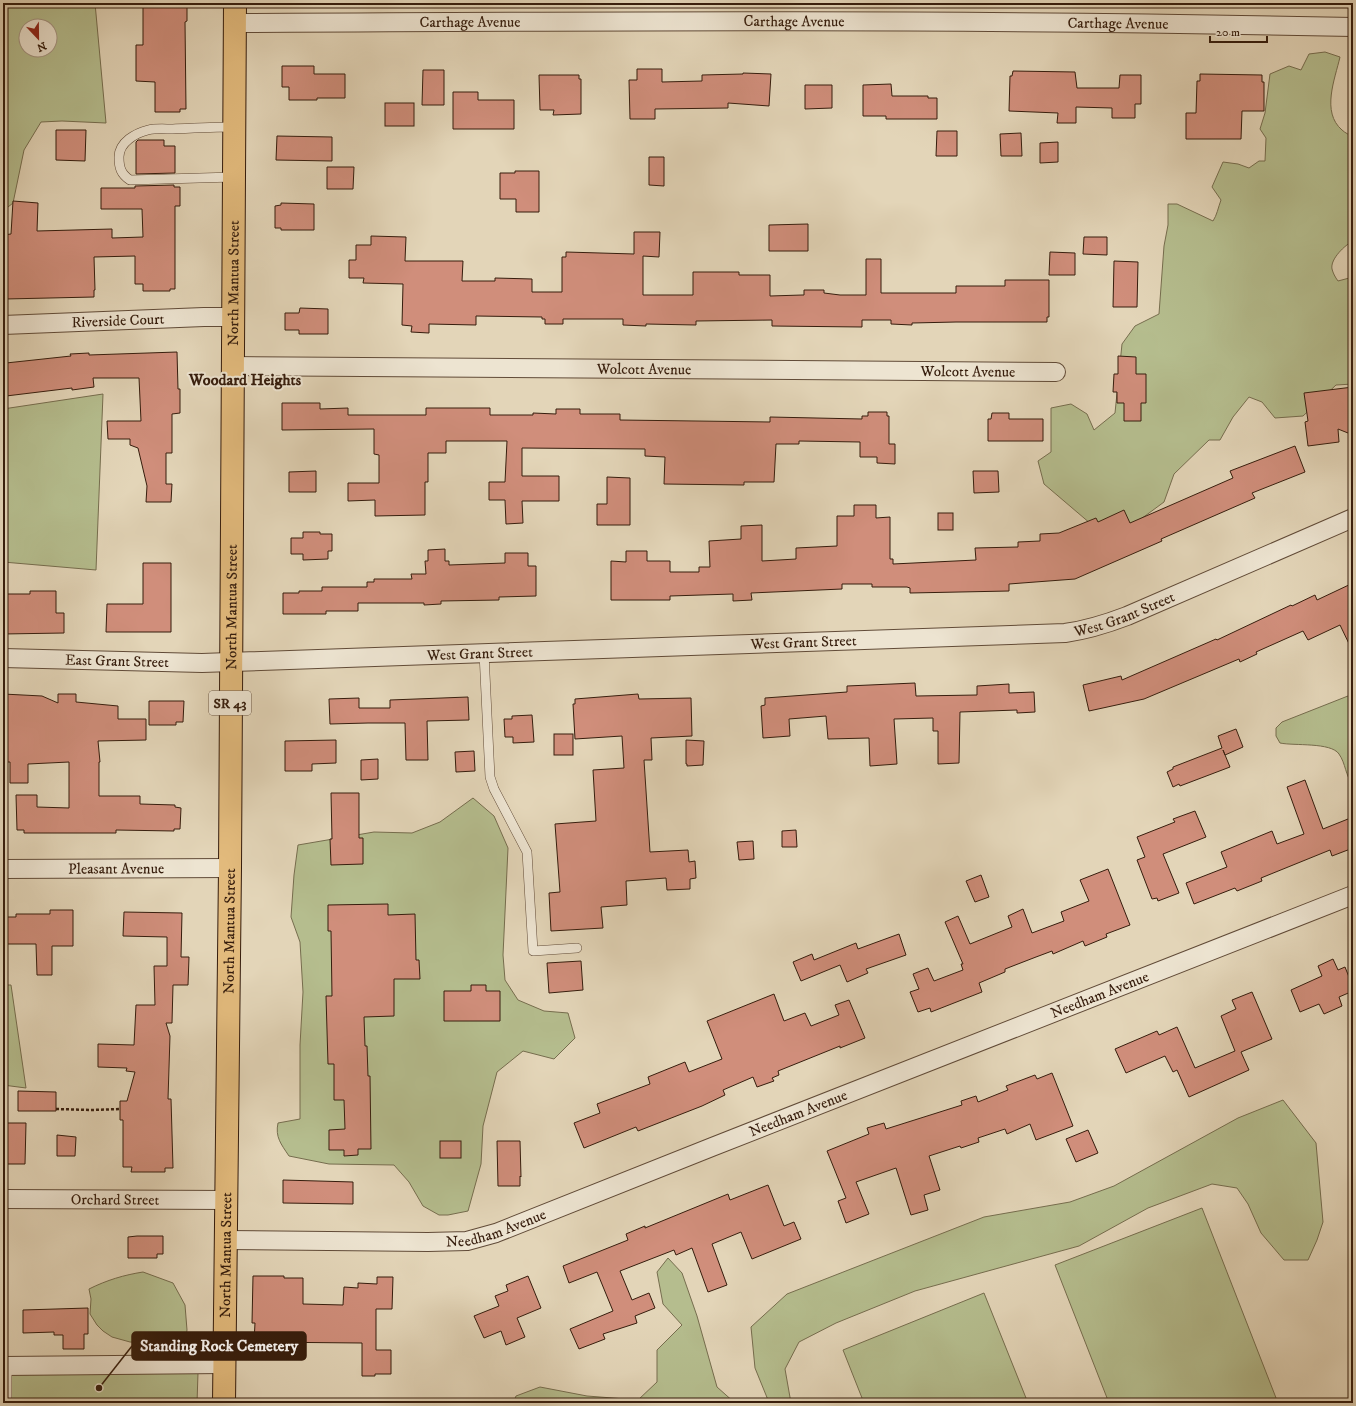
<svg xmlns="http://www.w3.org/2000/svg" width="1356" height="1406" font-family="'IM FELL DW Pica',serif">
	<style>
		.green { fill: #b5bd8e; stroke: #766d4e; fill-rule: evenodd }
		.building { fill: #d08e7b; stroke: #361d0d }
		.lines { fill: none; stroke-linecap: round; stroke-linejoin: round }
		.service-casing { stroke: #614b38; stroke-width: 10 }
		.minor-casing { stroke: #614b38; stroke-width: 20 }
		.primary-casing { stroke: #361d0d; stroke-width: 24 }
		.path { stroke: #361d0d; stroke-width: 2.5; stroke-dasharray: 3 2; stroke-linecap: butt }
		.service { stroke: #ede4d1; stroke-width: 9 }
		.minor { stroke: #ede4d1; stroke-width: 18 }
		.primary { stroke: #e2ba7c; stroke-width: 22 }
		.labels { text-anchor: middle; stroke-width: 4; stroke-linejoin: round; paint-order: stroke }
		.shield { fill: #ede4d1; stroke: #6d5948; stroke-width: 1 }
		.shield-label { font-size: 14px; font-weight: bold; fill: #361d0d }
		.street-label { font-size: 15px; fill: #361d0d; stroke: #ede4d1 }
		.neighbourhood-label { font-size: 16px; font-weight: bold; fill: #361d0d; stroke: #ede4d1 }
		.leader { fill: none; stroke: #361d0d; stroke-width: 1.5 }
		.callout-dot { fill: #361d0d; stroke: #ede4d1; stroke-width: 1.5 }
		.callout { fill: #361d0d; stroke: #361d0d; stroke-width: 1.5 }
		.callout-label { font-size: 16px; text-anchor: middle; font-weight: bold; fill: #fff }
	</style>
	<rect width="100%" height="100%" fill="#e3d5b8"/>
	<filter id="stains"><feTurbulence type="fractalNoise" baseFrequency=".005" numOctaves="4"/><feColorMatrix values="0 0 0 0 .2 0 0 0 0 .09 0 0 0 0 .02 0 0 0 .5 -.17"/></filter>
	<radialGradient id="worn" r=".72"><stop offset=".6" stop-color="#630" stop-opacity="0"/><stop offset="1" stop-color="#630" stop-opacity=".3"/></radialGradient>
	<g class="green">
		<path d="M3,3H95L106,123L62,121L41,122L24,150L13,203L3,211ZM26,26H50V50H26Z"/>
		<path d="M1325,52L1340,57C1335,79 1321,112 1342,130C1345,133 1350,135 1353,137V241C1345,245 1330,259 1332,269C1333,273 1335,277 1338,281L1353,277V384L1336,385L1303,416L1275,418L1262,402L1249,397L1233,417L1220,440H1209L1174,474L1164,502L1111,541L1044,484L1038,461L1051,452V408L1071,404L1087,414L1094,430L1115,413L1122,344L1135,326L1159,314L1164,246L1168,225V204H1177L1213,221C1217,215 1218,208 1221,200L1212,187L1223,162L1238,164L1249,168L1259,161H1265L1266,138L1260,129L1265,113L1270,74L1289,66L1301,70L1309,54Z"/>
		<path d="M103,394L96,570L3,562V409Z"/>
		<path d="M1353,694V785C1345,775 1346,764 1339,754C1331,742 1294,746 1280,743L1276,736V728L1282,722Z"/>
		<path d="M473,798L494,816L508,848L503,955L505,980L518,1000L544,1011L568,1013L575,1038L554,1059L523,1051L497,1072L483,1126L481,1164L468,1211L448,1215H439L423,1206L409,1182L394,1165L329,1164L289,1156C281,1144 275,1137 278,1123L300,1119V1045L303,992L300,942L291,917L294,875L298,845L374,832L412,833L440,822Z"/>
		<path d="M3,985H11L26,1088L3,1085Z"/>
		<path d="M1283,1100L1316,1143L1323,1222L1317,1240L1308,1260H1284L1261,1233L1248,1204L1237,1188L1212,1184L1148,1208L1079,1246L915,1291L836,1323L799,1342L785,1369L791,1403H763L768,1400L755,1368L751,1327L787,1294L984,1217L1070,1202L1114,1186L1238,1118Z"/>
		<path d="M1202,1208L1278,1403H1109L1055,1265Z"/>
		<path d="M668,1258L682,1273L697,1316L717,1387L735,1403H513L516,1396L540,1387L587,1396L638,1400L657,1382V1350L682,1325L663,1304L657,1272Z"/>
		<path d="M143,1272L173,1283L185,1305L187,1330L185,1342L173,1346L151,1343L130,1342L112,1337L103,1331L97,1325L90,1314L91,1299L89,1289C107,1280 124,1275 143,1272Z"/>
		<path d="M984,1293L1028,1403H864L843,1350Z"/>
		<path d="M3,1366L198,1373L197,1403H3Z"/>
	</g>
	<g class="building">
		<path d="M143,3H182V4H187V21L185,22L186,109H180V112H155V82L136,81V45H143Z"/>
		<path d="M282,66H314V74H345V98H317V100H289V87H282Z"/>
		<path d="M637,69H662V82L702,81V75L743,74V73L771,74L769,106L728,103V108L655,109V119H630L629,80H637Z"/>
		<path d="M423,70H444V105H422Z"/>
		<path d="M1013,71L1075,72L1077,88H1119L1120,75H1141V104H1135V118H1112V108L1076,107V123H1057L1058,113L1009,111L1010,76H1012Z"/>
		<path d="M1200,74L1262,75V82H1264V111H1242L1241,139H1186V113H1196L1197,81H1200Z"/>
		<path d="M539,75H579V79H581V114L553,115L554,110H540Z"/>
		<path d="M891,84L892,96H928V98H937V119H886V116H863V85Z"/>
		<path d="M805,85H832V108L805,109Z"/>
		<path d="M453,92H478V100H514V129H453Z"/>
		<rect x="385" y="103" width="29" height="23"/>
		<path d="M56,130H86L85,161L56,160Z"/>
		<path d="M937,131H957V156H936Z"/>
		<path d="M1021,133L1022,156H1001L1000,134Z"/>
		<path d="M277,136L332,137V161L276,160Z"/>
		<path d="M138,140H164V146H175V173L136,174V142Z"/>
		<path d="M1058,142V162L1040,163V143Z"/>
		<path d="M649,157H664V186L649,185Z"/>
		<path d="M327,167H354L353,189H327Z"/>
		<path d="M515,171H539V212H516V199H500V173H515Z"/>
		<path d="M174,185V187H180V206H175V289H170V291H143V284H135V256L94,257L95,290H94V297L5,299V293H3V235L11,234L13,201L38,203L37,231L112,229V238L143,237L142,209H101V188H135V186Z"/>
		<path d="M281,203L314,204V230H281V228H275V206L281,205Z"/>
		<path d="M808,224V251H769V225Z"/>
		<path d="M634,232H660L659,257L643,256V295H693V272H739V275H770V296L802,295H804V290H824V293L840,295H866V259H881V293H956V286H1005V280H1049V317H1047V322H956L912,323V325L891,324V320H862V327L772,326V320L696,321V325L646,324V326L623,325V319H563V324H545V319H542V317L476,316V325L429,324V333L411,332L412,326L402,325L403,284L363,283L364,278H349V260H356V245H371V236L406,237L405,261H463L462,281H495V278L532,279V292H562V257H566V252L634,254Z"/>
		<path d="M1084,237H1107V255L1083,254Z"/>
		<path d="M1050,252L1075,253V275H1049Z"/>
		<path d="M1114,261L1138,262L1137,307H1113Z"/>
		<path d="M300,308L328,309V334H299V330H285V313H299Z"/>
		<path d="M177,352L178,389H180V413L172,414V453H166V484H172L171,502H146L147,486L138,448L130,445V439H108L107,421H141L139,378H93L94,387L72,390V388L6,396L4,369H7L6,363L71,356L70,354L89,353V355Z"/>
		<path d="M1118,356L1136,357V374H1146V403H1141V421H1124V403H1117V392H1113L1114,374H1118Z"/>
		<path d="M1353,387V435L1338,429L1339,442L1308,446L1305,422L1308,421L1304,393Z"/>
		<path d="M282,403H320V409L348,408V415H426V408H490V415H533V413L556,414V409H580V414H620V420L770,422V417L862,419V416H868V412H887V416H889V444H895V464L877,463V457H860V442L799,441V444H776L774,482H744V485L664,484L665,457L645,456V449L522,448V476H559V501H522L523,523L506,524L505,500H489V482H505L507,441H446V453H428V482H425V515L375,516V500L348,501V483H379V455L374,454V429L282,430Z"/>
		<path d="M992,413H1009V419H1043V441H988V419H991Z"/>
		<path d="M1295,446L1305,472L1252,493L1255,498L1161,539L1162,541L1075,579L1009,584V591L910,593V588L907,587H872V584H842V589L751,593L752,600L733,601V594L670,596V600H611V561L626,562V551H647V561H670V572H699V567H710L709,541L741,539V526L762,525V561L796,559V548L837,546V516H854V505H876V518L890,517V559H893V564L976,560L975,548L1018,547V542L1040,541V534L1059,533L1096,518L1098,522L1124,510L1130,523L1233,478L1230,471Z"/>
		<path d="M316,471V492H289V472Z"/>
		<path d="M973,471H998L999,492L974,493Z"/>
		<path d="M607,477L630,478V525H597V504H607Z"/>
		<rect x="938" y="513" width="15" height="17"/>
		<path d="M303,532H320V534H332V551H328V559L303,560V554H291V538H303Z"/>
		<path d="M445,549V561H449V565L505,563V553H528V566H536V596L499,597V600L441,601V604L424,605V603H358V611H326V614H283V593H299V591H322V587H367V582H374V579H412L411,574H426L425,561H428V550Z"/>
		<path d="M143,563H171V632H106L107,604H143Z"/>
		<path d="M1353,583V652L1340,625L1308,640L1303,631L1256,652L1257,654L1240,662L1239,659L1144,699L1089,711L1083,685L1121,676L1122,680L1216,639L1217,640L1291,605L1292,606L1315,595L1317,600Z"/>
		<path d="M30,591H56V613H64V633L3,634V594H30Z"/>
		<path d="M915,683L916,696L977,695V686L1009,684V693L1034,692L1035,712L1017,713V710L960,712L959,763L938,764V731H933V718L894,719L897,764L870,766L869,738L828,739L826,716L789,719L790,736L763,738L761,706L765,705V698L847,692V686Z"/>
		<path d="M3,694L42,696L58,703V694H76V702L118,706V719H146V740L98,741L100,762H99V796H140V804L175,805V807L181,808L180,829H174V831L116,830V833H24V830H17L16,795H37V807L69,808V762L28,764V783H10V762H3Z"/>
		<path d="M638,694L639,699L691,698L692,736L651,738L652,760H644L650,852L688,850L689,862L695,861L696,878L690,879V889L667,890L666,878L626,881L627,905L601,907L603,928L551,931L549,893L560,892L555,824L596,821L593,770L624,768L622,736L575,739L573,704H575V699Z"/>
		<path d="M468,697L469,720L427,721L428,760H406L405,723H368L330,724L329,699L359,698V708H390V700Z"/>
		<path d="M149,701H184L183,722H176V725H149Z"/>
		<path d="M532,715L534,742L513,743V737H505L504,719H512V716Z"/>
		<path d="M1236,729L1243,747L1225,755L1223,750L1230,767L1180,786L1179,784L1173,787L1167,772L1173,769V767L1222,748L1218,736Z"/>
		<rect x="554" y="734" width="19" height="21"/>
		<path d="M336,740V763L312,764V771H285V741Z"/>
		<path d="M686,740L704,741L703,765L687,766V764H686Z"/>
		<path d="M474,751L475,771L456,772L455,752Z"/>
		<path d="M378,759V779L361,780V760Z"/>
		<path d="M1305,780L1323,829L1353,817V848L1332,856L1330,850L1261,878L1262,881L1237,891L1235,888L1194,904L1186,883L1227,867L1221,852L1272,831L1277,844L1304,834L1287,787Z"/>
		<path d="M331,793H359V838H363V864L331,865L330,839H332Z"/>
		<path d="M1195,811L1206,837L1163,854L1179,893L1158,901L1157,898L1152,899L1137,860L1145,857L1137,837L1175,822L1173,819Z"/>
		<path d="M796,830L797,847H782V831Z"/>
		<path d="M753,841L754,859L739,860L737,842Z"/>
		<path d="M1108,869L1130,925L1106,934L1107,937L1085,946L1083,941L1053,954L1052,951L1036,957L1005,969V972L979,983L982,992L931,1012L930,1008L918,1012L910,992L919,989L913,974L928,968L934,981L963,970L961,964H963L945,922L958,916L970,944L1012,927L1008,916L1023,909L1032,933L1064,921L1061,912L1089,901L1080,880Z"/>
		<path d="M981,875L989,897L975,902L966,881Z"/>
		<path d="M388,904V915L415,914L416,960H419L420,979H394V1016L364,1017L365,1046H367L368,1076H370L371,1149H358V1155L344,1156V1150H329V1130L345,1129L344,1100H334V1064H328L326,996H332L331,931H328V905Z"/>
		<path d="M50,910H73V946H52V975H37L36,944H3V917H16V914H50Z"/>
		<path d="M124,912L182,913L181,957H189L188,985H173L172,1023H166L170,1036L168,1099H171L173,1168H165V1172H131L132,1167H123V1120H120V1101H127L135,1072L126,1071L127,1068L98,1067V1044L134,1045L136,1005H155L154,966H167V937L123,936Z"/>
		<path d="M899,934L906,955L866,969L868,973L847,982L840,965L801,981L793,962L812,954L814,960L856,943L858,949Z"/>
		<path d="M1333,959L1338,970L1345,967L1353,987V991L1339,997L1342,1006L1324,1014L1319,1004L1300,1012L1291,990L1322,976L1318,966Z"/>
		<path d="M581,961L583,990L549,993L547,963Z"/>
		<path d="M471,985H486V991H500V1021H444V991H471Z"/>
		<path d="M1252,992L1272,1039L1241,1052L1249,1070L1189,1097L1177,1070L1173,1072L1165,1056L1126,1073L1115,1049L1157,1031L1159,1035L1177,1027L1195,1068L1235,1051L1221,1016L1236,1009L1232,1000Z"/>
		<path d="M774,994L784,1021L805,1013L811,1026L839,1015L835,1005L849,1000L865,1038L840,1048V1046L778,1071L779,1075L772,1078L774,1081L757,1087L753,1077L723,1090L725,1095L702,1106L638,1131L636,1127L584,1148L574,1123L600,1113L597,1104L650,1084L648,1077L685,1062L689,1072L722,1059L707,1021Z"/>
		<path d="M1052,1073L1073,1126L1036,1140L1030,1124L1007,1134L1005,1129L978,1138L979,1142L961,1148L960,1146L929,1156L940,1190L924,1195L928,1210L911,1215L896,1168L856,1182L869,1214L846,1223L838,1201L846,1198L827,1151L869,1134L867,1128L884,1123L886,1129L962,1105L961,1101L976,1096L978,1102L1008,1090L1006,1086L1035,1075L1037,1079Z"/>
		<path d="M18,1091L56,1092V1111H18Z"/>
		<path d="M4,1123H26L25,1164H3Z"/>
		<path d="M1088,1130L1098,1153L1076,1162L1066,1139Z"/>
		<path d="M57,1135L76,1137L75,1156H57Z"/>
		<rect x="440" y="1141" width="21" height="17"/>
		<path d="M497,1141H520L521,1177L520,1176V1186H498Z"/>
		<path d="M283,1180L353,1182V1204L283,1203Z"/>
		<path d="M768,1185L784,1226L794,1222L801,1239L752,1259L741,1232L712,1244L727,1285L708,1292L692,1248L676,1255L674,1250L620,1271L632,1300L649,1293L655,1308L635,1316L637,1323L603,1334L605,1339L579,1349L570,1329L613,1311L597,1272L569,1283L563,1266L628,1240L626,1234L645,1226V1228L728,1194L730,1200Z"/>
		<path d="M137,1236H163V1254H157V1258H128V1237Z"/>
		<path d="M253,1276H284V1278H303V1304L343,1305L344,1287L358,1288V1283L377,1284V1277H393L392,1309H376V1350H391V1374H375V1376H362V1343L254,1342L255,1323H252Z"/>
		<path d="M528,1276L541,1308L517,1318L525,1337L506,1345L501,1331L484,1338L474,1316L499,1306L495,1296L508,1291L506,1285Z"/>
		<path d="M88,1308V1334H84V1349H63V1335H54V1332L23,1333V1310Z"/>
	</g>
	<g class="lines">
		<defs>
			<g id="service">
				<path d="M234,177L130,180C121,174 119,168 119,157C119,142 136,133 148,130C156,128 165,129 173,129C194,128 214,127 234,127"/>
				<path d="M484,653L490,777L494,789L527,852L533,951L577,948"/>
				<path d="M7,1403V1366"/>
			</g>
			<g id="minor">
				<path id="s1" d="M235,23C608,21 980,19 1353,27"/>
				<path id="s2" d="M3,325L204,317H232"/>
				<path id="s3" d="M232,366L1056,372"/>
				<path id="s4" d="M3,658L202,663L1065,633C1087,630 1106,624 1127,616L1353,518"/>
				<path id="s5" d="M3,869L230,868"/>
				<path id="s6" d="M3,1199L227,1200"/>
				<path id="s7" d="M226,1240L428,1242L467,1241L496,1233L712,1147L1353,895"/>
				<path d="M3,1366L224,1364"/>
			</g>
			<g id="primary">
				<path id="s8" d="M224,1403L230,868L235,3"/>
			</g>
		</defs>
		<use href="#service" class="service-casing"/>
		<use href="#minor" class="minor-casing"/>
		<use href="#primary" class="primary-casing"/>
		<path class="path" d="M56,1109L91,1110L120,1109"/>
		<use href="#service" class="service"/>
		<use href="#minor" class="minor"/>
		<use href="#primary" class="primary"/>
	</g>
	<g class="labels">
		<rect class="shield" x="209" y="691" width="42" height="24" rx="3"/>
		<g class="shield-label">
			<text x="230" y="708">SR 43</text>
		</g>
		<g class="street-label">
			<text dy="5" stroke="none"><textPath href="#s1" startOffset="235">Carthage Avenue</textPath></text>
			<text dy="5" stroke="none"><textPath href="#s1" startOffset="559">Carthage Avenue</textPath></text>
			<text dy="5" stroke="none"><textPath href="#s1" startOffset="883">Carthage Avenue</textPath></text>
			<text dy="5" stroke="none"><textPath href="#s8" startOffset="1120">North Mantua Street</textPath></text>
			<text dy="5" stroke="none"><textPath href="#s2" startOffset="115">Riverside Court</textPath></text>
			<text dy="5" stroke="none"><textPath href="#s3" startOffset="412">Wolcott Avenue</textPath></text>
			<text dy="5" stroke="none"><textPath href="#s3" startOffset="736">Wolcott Avenue</textPath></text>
			<text dy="5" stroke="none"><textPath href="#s8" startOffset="796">North Mantua Street</textPath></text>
			<text dy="5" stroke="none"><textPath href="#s4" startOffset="1125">West Grant Street</textPath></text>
			<text dy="5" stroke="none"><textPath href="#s4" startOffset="801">West Grant Street</textPath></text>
			<text dy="5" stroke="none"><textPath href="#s4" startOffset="477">West Grant Street</textPath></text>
			<text dy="5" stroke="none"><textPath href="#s4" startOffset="114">East Grant Street</textPath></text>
			<text dy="5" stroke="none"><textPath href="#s5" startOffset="113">Pleasant Avenue</textPath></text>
			<text dy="5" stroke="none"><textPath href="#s8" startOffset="472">North Mantua Street</textPath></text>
			<text dy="5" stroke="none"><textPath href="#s7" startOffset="920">Needham Avenue</textPath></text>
			<text dy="5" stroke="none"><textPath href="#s7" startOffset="596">Needham Avenue</textPath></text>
			<text dy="5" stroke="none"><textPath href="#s6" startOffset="112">Orchard Street</textPath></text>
			<text dy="5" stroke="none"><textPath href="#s7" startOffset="272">Needham Avenue</textPath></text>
			<text dy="5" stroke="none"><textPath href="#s8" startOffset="148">North Mantua Street</textPath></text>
		</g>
		<g class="neighbourhood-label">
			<text x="245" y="385">Woodard Heights</text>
		</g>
	</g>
	<path class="leader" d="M99 1388L132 1346"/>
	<circle class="callout-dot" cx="99" cy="1388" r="4"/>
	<rect class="callout" x="132" y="1332" width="174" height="28" rx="4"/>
	<g class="callout-label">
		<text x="219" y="1351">Standing Rock Cemetery</text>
	</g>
	<rect width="1356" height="1406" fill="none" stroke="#e3d5b8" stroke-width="16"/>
	<rect x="4" y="4" width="1348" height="1398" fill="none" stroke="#361d0d" stroke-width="2"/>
	<rect x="8" y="8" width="1340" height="1390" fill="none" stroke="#361d0d"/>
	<g transform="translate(38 38) rotate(158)"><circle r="19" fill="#ede4d1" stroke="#a49483"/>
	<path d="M0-3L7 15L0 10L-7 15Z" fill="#8f2418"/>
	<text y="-6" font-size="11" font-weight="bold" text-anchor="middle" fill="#361d0d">N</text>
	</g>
	<path d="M1210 36v6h57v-6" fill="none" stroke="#361d0d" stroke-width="2"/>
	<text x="1216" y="36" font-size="12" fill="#361d0d" stroke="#ede4d1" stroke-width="3" paint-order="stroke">20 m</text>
	<rect width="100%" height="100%" filter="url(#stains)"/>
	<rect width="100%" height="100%" fill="url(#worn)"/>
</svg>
